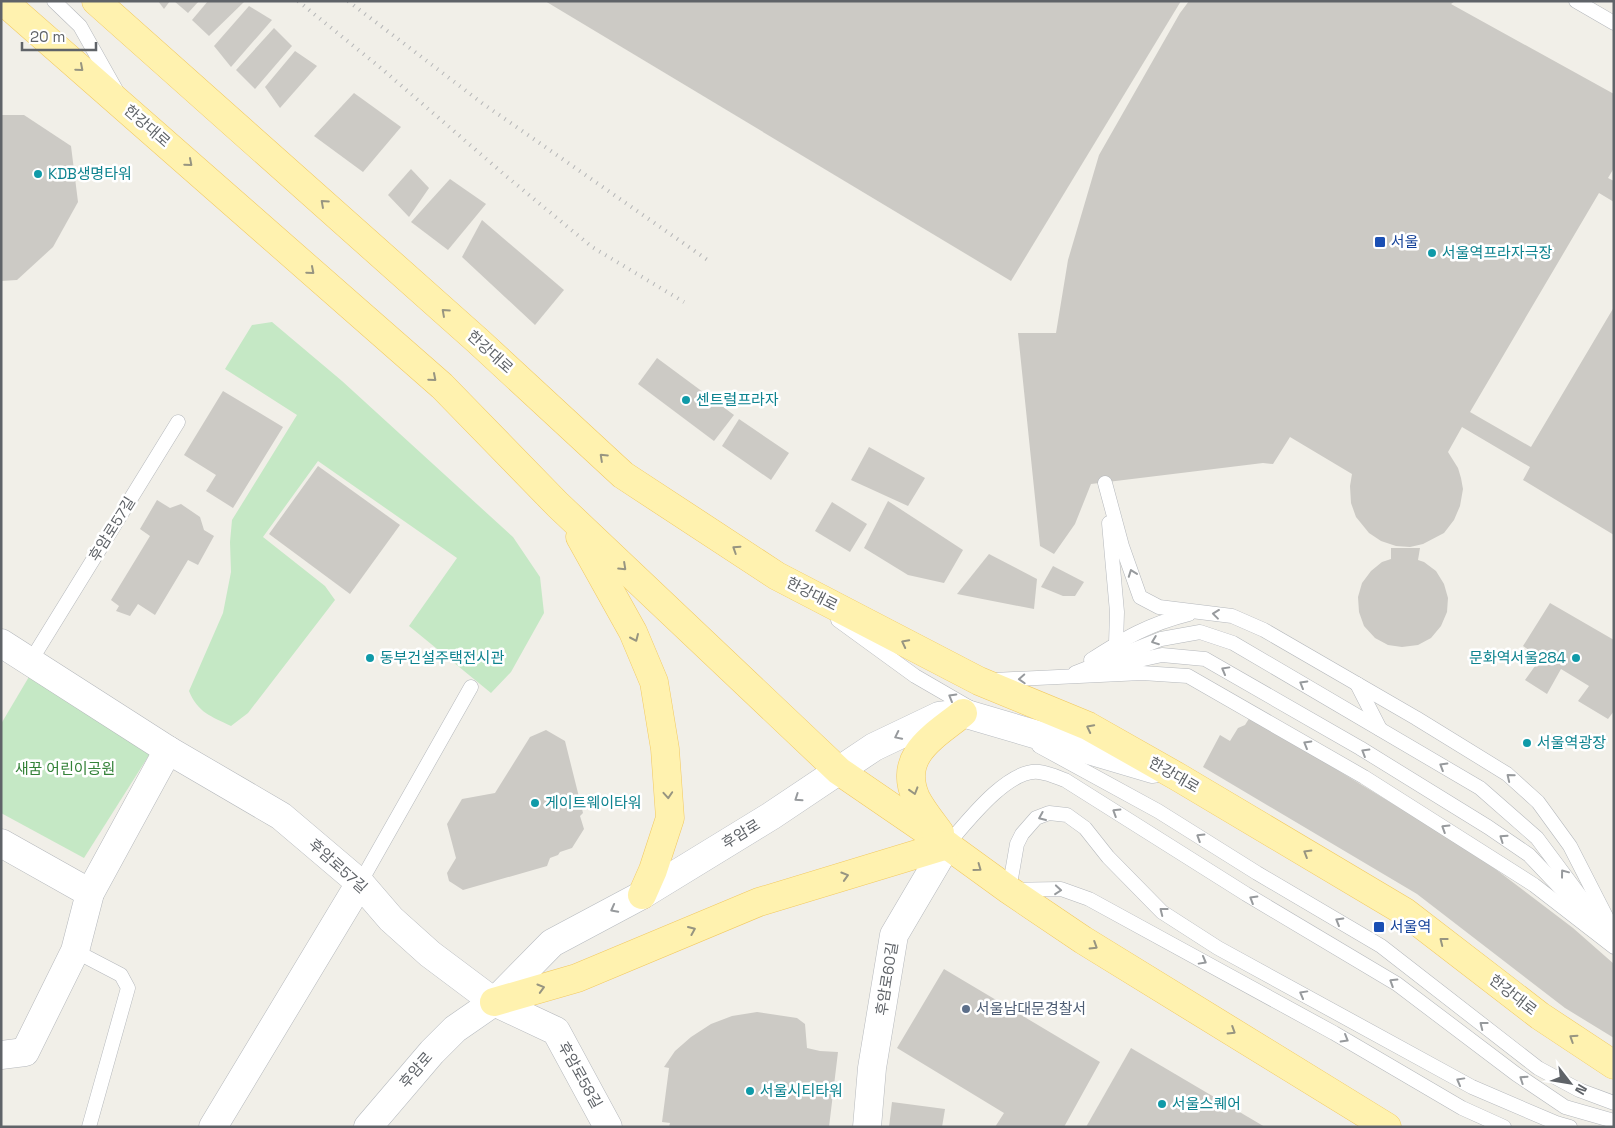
<svg xmlns="http://www.w3.org/2000/svg" width="1615" height="1128" font-family="'Space Grotesk','Noto Sans KR',sans-serif">
	<style>
		.green { fill: #c5e8c5 }
		.building { fill: #cccac5 }
		.lines { fill: none; stroke-linecap: round; stroke-linejoin: round }
		.lane-casing { stroke: #b5b8bc; stroke-width: 15 }
		.street-casing { stroke: #b5b8bc; stroke-width: 29 }
		.secondary-casing { stroke: #b6babf; stroke-width: 29 }
		.primary-casing { stroke: #f2c960; stroke-width: 29 }
		.lane { stroke: #fff; stroke-width: 14 }
		.street { stroke: #fff; stroke-width: 28 }
		.secondary { stroke: #fff; stroke-width: 28 }
		.primary { stroke: #fff2af; stroke-width: 28 }
		.rail { stroke: #b6b7b8; stroke-width: 4; stroke-dasharray: 1 6; stroke-linecap: butt }
		.oneway { stroke: #979581 }
		.oneway2 { stroke: #979a9d }
		.culture-dot { fill: #0f9aa8; stroke: #fff; stroke-width: 2 }
		.transit-dot { fill: #1a4fb4; stroke: #fff; stroke-width: 2 }
		.service-dot { fill: #5c6f8a; stroke: #fff; stroke-width: 2 }
		.labels { text-anchor: middle; stroke-width: 5; stroke-linejoin: round; paint-order: stroke }
		.street-label { font-size: 15px; fill: #5f6368; stroke: #fff }
		.culture-label { font-size: 15px; fill: #0d838f; stroke: #fff; text-anchor: start }
		.transit-label { font-size: 15px; fill: #164399; stroke: #fff; text-anchor: start }
		.park-label { font-size: 15px; fill: #348238; stroke: #fff }
		.service-label { font-size: 15px; fill: #4e5e75; stroke: #fff; text-anchor: start }
	</style>
	<rect width="100%" height="100%" fill="#f1efe8"/>
	<g class="green">
		<path d="M272,322L342,381L513,537L540,577L544,613L511,672L491,693L409,626L457,558L318,461L263,537L325,586L335,600L248,713L231,726C211,716 198,713 189,691L223,613L231,572L230,542L232,520L297,415L225,369L252,325Z"/>
		<path d="M33,670L151,752L84,858L1,813V724Z"/>
	</g>
	<g class="building">
		<path d="M158,1H170L164,9Z"/>
		<path d="M174,1H199L188,13Z"/>
		<path d="M208,1H245L209,36L192,20Z"/>
		<path d="M545,1H1181L1011,281Z"/>
		<path d="M1189,1H1455L1451,4L1614,94V168L1608,178L1614,181V202L1599,193L1470,412L1531,447L1614,307V535L1523,480L1530,467L1462,427L1448,452L1458,468L1461,478L1463,489L1460,506L1454,520L1444,533L1423,544L1410,547L1396,546L1381,541L1369,533L1356,517L1351,503L1350,486L1352,474L1290,437L1273,464L1263,463L1091,484L1075,524L1054,554L1040,546L1018,333H1056L1068,260L1099,155L1180,13Z"/>
		<path d="M249,6L272,20L231,67L214,46Z"/>
		<path d="M274,28L292,46L255,89L236,70Z"/>
		<path d="M295,51L317,66L280,108L265,87Z"/>
		<path d="M354,93L401,127L363,172L314,136Z"/>
		<path d="M1,115H24L71,146L78,202L53,247L17,280L1,281Z"/>
		<path d="M411,169L429,188L409,217L388,195Z"/>
		<path d="M450,179L486,204L448,250L411,222Z"/>
		<path d="M482,220L564,290L535,325L462,257Z"/>
		<path d="M657,358L734,415L714,441L638,384Z"/>
		<path d="M223,391L283,427L233,508L206,491L216,475L184,455Z"/>
		<path d="M739,419L789,453L771,480L722,446Z"/>
		<path d="M869,447L925,478L908,506L851,480Z"/>
		<path d="M318,466L400,525L350,594L269,534Z"/>
		<path d="M157,500L170,508L181,504L200,517L204,530L214,536L198,565L188,560L155,615L138,604L130,616L116,611L119,606L111,600L150,536L140,529Z"/>
		<path d="M888,501L963,550L944,583L908,575L864,548Z"/>
		<path d="M832,502L867,524L850,552L815,531Z"/>
		<path d="M1391,548H1420L1418,560L1424,562L1436,571L1444,584L1448,598L1447,612L1441,626L1431,638L1418,645L1402,647L1388,645L1375,638L1364,626L1359,612L1358,597L1362,583L1371,571L1382,562L1391,559Z"/>
		<path d="M989,554L1037,579L1034,609L957,594Z"/>
		<path d="M1053,566L1084,582L1075,596H1063L1041,587Z"/>
		<path d="M1550,603L1614,640V711L1608,719L1578,701L1589,686L1561,669L1547,694L1525,680L1538,662L1537,655L1523,646Z"/>
		<path d="M1250,717L1426,824L1494,868L1573,928L1614,964V1038L1565,1008L1417,894L1203,767L1220,735L1230,741L1238,728L1245,725Z"/>
		<path d="M546,730L565,741L583,813L580,816L584,829L572,848L560,852L558,855L550,858L547,866L463,890L449,881L447,873L456,858L447,824L462,799L495,793L530,737Z"/>
		<path d="M944,969L1100,1062L1064,1127H995L1004,1113L897,1048Z"/>
		<path d="M757,1012L797,1018L805,1024L807,1048L820,1051L838,1052L829,1127H669L670,1123L662,1122L669,1068L664,1067L675,1051L691,1037L711,1024L732,1016Z"/>
		<path d="M1131,1048L1265,1127H1086Z"/>
		<path d="M892,1102L945,1109L942,1127H889Z"/>
	</g>
	<g class="lines">
		<defs>
			<g id="lane">
				<path d="M54,1L80,26L116,90"/>
				<path d="M1576,1L1614,23"/>
				<path d="M1105,483L1122,546L1140,597L1159,607L1232,616L1264,630L1416,718L1507,774L1538,802L1570,846L1614,932"/>
				<path d="M1109,523L1117,612L1116,644"/>
				<path d="M838,620L915,676L972,709"/>
				<path d="M1091,660C1125,638 1149,624 1189,614"/>
				<path d="M30,662L178,422"/>
				<path d="M1112,666L1162,655L1205,659L1360,748L1488,827L1529,855L1585,914"/>
				<path d="M1075,673L1161,639L1200,632L1233,643L1480,788L1537,838L1604,928"/>
				<path d="M994,680L1142,673L1188,676L1364,777L1534,885L1614,947"/>
				<path d="M1357,684L1380,729"/>
				<path d="M1039,746L1158,811L1257,873L1381,946L1538,1068L1579,1090L1614,1103"/>
				<path d="M947,845C966,823 1008,768 1039,772C1048,773 1057,777 1065,780L1246,894L1397,984L1516,1074L1565,1107L1614,1121"/>
				<path d="M360,883L471,687"/>
				<path d="M75,951L121,975L128,988L89,1127"/>
				<path d="M1504,1127L1462,1108L1334,1033L1089,899L1061,889L1009,890L1017,844L1022,834L1036,818L1049,813L1067,815L1085,828L1108,857L1162,912L1218,948L1472,1087L1556,1123L1570,1127"/>
			</g>
			<g id="street">
				<path d="M1,643L168,750L281,816L360,883L391,919L430,954L494,1002L556,1031L608,1127"/>
				<path d="M1,843L90,893"/>
				<path d="M1,1055L25,1052L75,951L90,893L168,750"/>
				<path d="M213,1127L360,883"/>
				<path d="M867,1127L872,1068L894,935L947,845"/>
			</g>
			<path id="secondary" d="M368,1127L432,1052L455,1029L494,1002L552,943L642,895L771,816L874,747L939,716L963,713L1153,769"/>
			<g id="primary">
				<path d="M3,1L442,386L558,505L839,771L947,845L1009,890L1083,940L1387,1127"/>
				<path d="M96,1L478,341L623,475L777,576L979,681L1088,726L1178,777L1405,912L1540,1016L1614,1065"/>
				<path d="M580,537L633,632L654,682L665,749L670,818L653,870L642,895"/>
				<path d="M940,833C932,822 922,810 916,798C897,755 935,736 963,713"/>
				<path d="M494,1002L577,978L759,902L947,845"/>
			</g>
		</defs>
		<use href="#lane" class="lane-casing"/>
		<use href="#street" class="street-casing"/>
		<use href="#secondary" class="secondary-casing"/>
		<use href="#primary" class="primary-casing"/>
		<use href="#lane" class="lane"/>
		<use href="#street" class="street"/>
		<use href="#secondary" class="secondary"/>
		<use href="#primary" class="primary"/>
		<g class="rail">
			<path d="M298,1L382,69L506,176L592,247L684,302"/>
			<path d="M348,1L482,103L709,261"/>
		</g>
	</g>
	<defs><path id="oneway-chevron" d="M-2-3.5L2.5 0L-2 3.5" fill="none" stroke-width="1.6" stroke-linecap="round" stroke-linejoin="round" transform="scale(1.25)"/></defs>
	<g class="oneway">
		<use href="#oneway-chevron" transform="translate(80 68) rotate(41)"/>
		<use href="#oneway-chevron" transform="translate(189 163) rotate(41)"/>
		<use href="#oneway-chevron" transform="translate(324 203) rotate(-138)"/>
		<use href="#oneway-chevron" transform="translate(311 271) rotate(41)"/>
		<use href="#oneway-chevron" transform="translate(445 312) rotate(-138)"/>
		<use href="#oneway-chevron" transform="translate(433 378) rotate(41)"/>
		<use href="#oneway-chevron" transform="translate(603 457) rotate(-137)"/>
		<use href="#oneway-chevron" transform="translate(736 549) rotate(-147)"/>
		<use href="#oneway-chevron" transform="translate(623 567) rotate(43)"/>
		<use href="#oneway-chevron" transform="translate(635 638) rotate(66)"/>
		<use href="#oneway-chevron" transform="translate(905 643) rotate(-153)"/>
		<use href="#oneway-chevron" transform="translate(1090 728) rotate(-153)"/>
		<use href="#oneway-chevron" transform="translate(914 791) rotate(73)"/>
		<use href="#oneway-chevron" transform="translate(668 795) rotate(86)"/>
		<use href="#oneway-chevron" transform="translate(1307 853) rotate(-149)"/>
		<use href="#oneway-chevron" transform="translate(978 868) rotate(36)"/>
		<use href="#oneway-chevron" transform="translate(845 876) rotate(-17)"/>
		<use href="#oneway-chevron" transform="translate(692 930) rotate(-23)"/>
		<use href="#oneway-chevron" transform="translate(1443 941) rotate(-142)"/>
		<use href="#oneway-chevron" transform="translate(1094 946) rotate(32)"/>
		<use href="#oneway-chevron" transform="translate(541 988) rotate(-16)"/>
		<use href="#oneway-chevron" transform="translate(1232 1031) rotate(32)"/>
		<use href="#oneway-chevron" transform="translate(1573 1038) rotate(-147)"/>
	</g>
	<g class="oneway2">
		<use href="#oneway-chevron" transform="translate(1132 573) rotate(-110)"/>
		<use href="#oneway-chevron" transform="translate(1216 614) rotate(-173)"/>
		<use href="#oneway-chevron" transform="translate(1155 641) rotate(159)"/>
		<use href="#oneway-chevron" transform="translate(1225 670) rotate(-151)"/>
		<use href="#oneway-chevron" transform="translate(1022 679) rotate(177)"/>
		<use href="#oneway-chevron" transform="translate(1303 684) rotate(-150)"/>
		<use href="#oneway-chevron" transform="translate(952 697) rotate(-150)"/>
		<use href="#oneway-chevron" transform="translate(898 736) rotate(154)"/>
		<use href="#oneway-chevron" transform="translate(1307 744) rotate(-150)"/>
		<use href="#oneway-chevron" transform="translate(1365 752) rotate(-149)"/>
		<use href="#oneway-chevron" transform="translate(1443 766) rotate(-149)"/>
		<use href="#oneway-chevron" transform="translate(1510 777) rotate(-141)"/>
		<use href="#oneway-chevron" transform="translate(798 798) rotate(146)"/>
		<use href="#oneway-chevron" transform="translate(1116 812) rotate(-148)"/>
		<use href="#oneway-chevron" transform="translate(1042 817) rotate(157)"/>
		<use href="#oneway-chevron" transform="translate(1445 828) rotate(-148)"/>
		<use href="#oneway-chevron" transform="translate(1200 837) rotate(-148)"/>
		<use href="#oneway-chevron" transform="translate(1503 838) rotate(-145)"/>
		<use href="#oneway-chevron" transform="translate(1564 873) rotate(-127)"/>
		<use href="#oneway-chevron" transform="translate(1058 890) rotate(5)"/>
		<use href="#oneway-chevron" transform="translate(1253 899) rotate(-149)"/>
		<use href="#oneway-chevron" transform="translate(614 909) rotate(152)"/>
		<use href="#oneway-chevron" transform="translate(1163 911) rotate(-142)"/>
		<use href="#oneway-chevron" transform="translate(1339 921) rotate(-150)"/>
		<use href="#oneway-chevron" transform="translate(1203 961) rotate(29)"/>
		<use href="#oneway-chevron" transform="translate(1393 982) rotate(-148)"/>
		<use href="#oneway-chevron" transform="translate(1303 994) rotate(-151)"/>
		<use href="#oneway-chevron" transform="translate(1483 1025) rotate(-142)"/>
		<use href="#oneway-chevron" transform="translate(1345 1039) rotate(30)"/>
		<use href="#oneway-chevron" transform="translate(1523 1079) rotate(-146)"/>
		<use href="#oneway-chevron" transform="translate(1460 1081) rotate(-151)"/>
	</g>
	<g class="culture-dot">
		<circle cx="38" cy="174" r="5"/>
		<circle cx="1432" cy="253" r="5"/>
		<circle cx="686" cy="400" r="5"/>
		<circle cx="370" cy="658" r="5"/>
		<circle cx="1576" cy="658" r="5"/>
		<circle cx="1527" cy="743" r="5"/>
		<circle cx="535" cy="803" r="5"/>
		<circle cx="750" cy="1091" r="5"/>
		<circle cx="1162" cy="1104" r="5"/>
	</g>
	<g class="transit-dot">
		<rect x="1374" y="236" width="12" height="12" rx="2.5"/>
		<rect x="1373" y="921" width="12" height="12" rx="2.5"/>
	</g>
	<circle class="service-dot" cx="966" cy="1009" r="5"/>
	<g class="labels">
		<g class="street-label">
			<text transform="translate(147 126) rotate(41)" y="5">한강대로</text>
			<text transform="translate(490 352) rotate(42)" y="5">한강대로</text>
			<text transform="translate(112 529) rotate(-58)" y="5">후암로57길</text>
			<text transform="translate(812 594) rotate(27)" y="5">한강대로</text>
			<text transform="translate(1174 775) rotate(30)" y="5">한강대로</text>
			<text transform="translate(741 834) rotate(-31)" y="5">후암로</text>
			<text transform="translate(338 866) rotate(42)" y="5">후암로57길</text>
			<text transform="translate(887 979) rotate(-81)" y="5">후암로60길</text>
			<text transform="translate(1513 995) rotate(38)" y="5">한강대로</text>
			<text transform="translate(416 1070) rotate(-49)" y="5">후암로</text>
			<text transform="translate(580 1075) rotate(61)" y="5">후암로58길</text>
		</g>
		<g class="culture-label">
			<text x="48" y="179">KDB생명타워</text>
			<text x="1442" y="258">서울역프라자극장</text>
			<text x="696" y="405">센트럴프라자</text>
			<text x="380" y="663">동부건설주택전시관</text>
			<text x="1566" y="663" text-anchor="end">문화역서울284</text>
			<text x="1537" y="748">서울역광장</text>
			<text x="545" y="808">게이트웨이타워</text>
			<text x="760" y="1096">서울시티타워</text>
			<text x="1172" y="1109">서울스퀘어</text>
		</g>
		<g class="transit-label">
			<text x="1391" y="247">서울</text>
			<text x="1390" y="932">서울역</text>
		</g>
		<g class="park-label">
			<text x="65" y="774">새꿈 어린이공원</text>
		</g>
		<g class="service-label">
			<text x="976" y="1014">서울남대문경찰서</text>
		</g>
	</g>
	<rect width="1615" height="1128" fill="none" stroke="#5f6368" stroke-width="5"/>
	<g transform="translate(1570 1083) rotate(121)" stroke="#ffffff" stroke-width="4" paint-order="stroke">
	<path d="M0-4L9 19L0 12L-9 19Z" fill="#5f6368"/>
	<text y="-8" font-size="14" font-weight="bold" text-anchor="middle" fill="#5f6368">N</text>
	</g>
	<path d="M22 42v8h74v-8" fill="none" stroke="#5f6368" stroke-width="2.5"/>
	<text x="30" y="42" font-size="15" fill="#5f6368" stroke="#ffffff" stroke-width="4" paint-order="stroke">20 m</text>
</svg>
